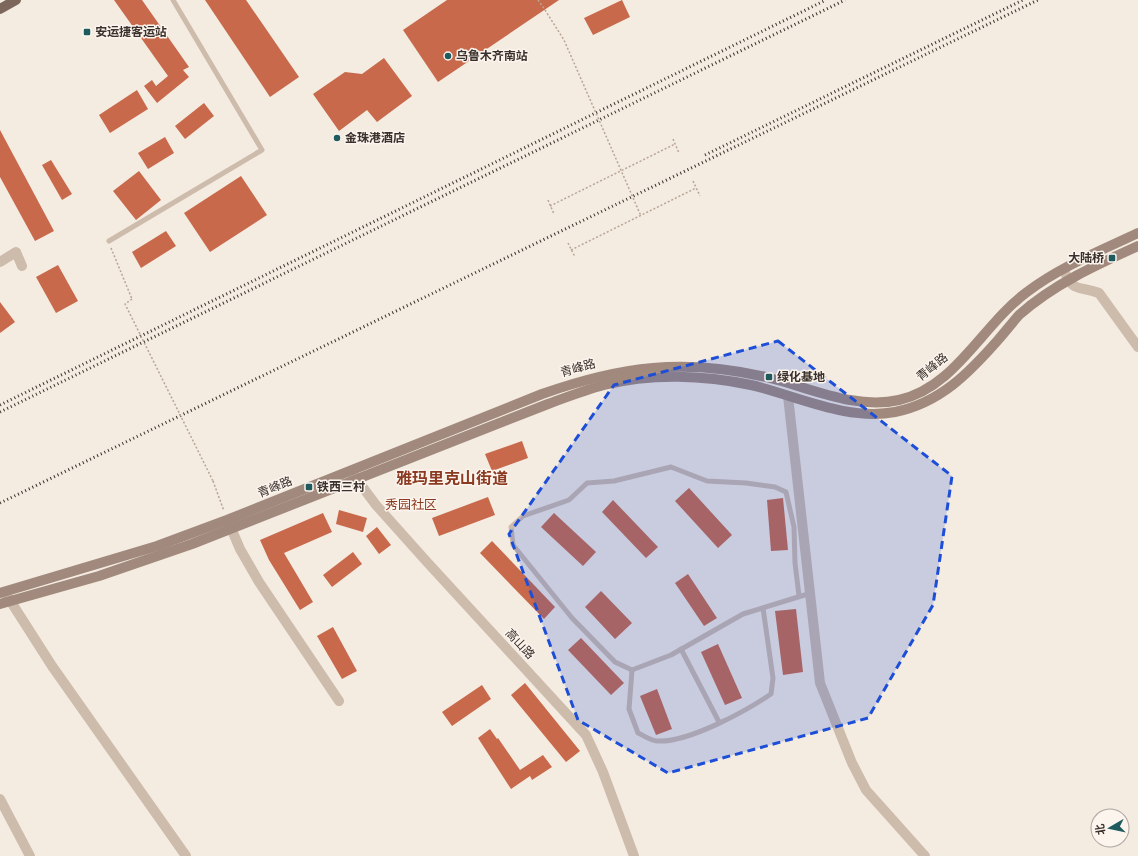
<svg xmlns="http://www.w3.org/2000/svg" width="1138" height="856" font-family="Jost,'Noto Sans SC',sans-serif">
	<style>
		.building { fill: #c8694b }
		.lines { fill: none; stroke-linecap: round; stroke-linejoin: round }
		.path { stroke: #b9a596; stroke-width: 1.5; stroke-dasharray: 2 2; stroke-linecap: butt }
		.lane { stroke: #cdbbac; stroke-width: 5 }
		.street { stroke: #cdbbac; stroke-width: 10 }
		.secondary { stroke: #a18a7d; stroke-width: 10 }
		.primary { stroke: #7d675c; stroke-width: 10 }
		.rail { stroke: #3b302b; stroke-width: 3; stroke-dasharray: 1 3; stroke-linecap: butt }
		.path-bridge { stroke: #b9a596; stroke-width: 1.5; stroke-dasharray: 2 2; stroke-linecap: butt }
		.marked { fill: #1d4ed8; fill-opacity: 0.2; stroke: #1d4ed8; stroke-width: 3; stroke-dasharray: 8 5; stroke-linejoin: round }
		.poi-dot { fill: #1f5a5e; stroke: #fbf5ee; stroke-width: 1.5 }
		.labels { text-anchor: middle; stroke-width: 3; stroke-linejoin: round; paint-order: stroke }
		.poi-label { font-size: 12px; font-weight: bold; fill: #3b302b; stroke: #fbf5ee; text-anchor: start }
		.street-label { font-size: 12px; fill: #3b302b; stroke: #fbf5ee }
		.neighbourhood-label { font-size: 13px; fill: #8c3b22; stroke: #fbf5ee }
		.district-label { font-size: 16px; font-weight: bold; fill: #8c3b22; stroke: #fbf5ee }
	</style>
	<rect width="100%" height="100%" fill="#f4ebe1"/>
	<g class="building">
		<path d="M114,0H142L189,67L183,70L189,77L157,103L144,86L152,80L156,86L168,76Z"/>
		<path d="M205,0H246L299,77L270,97Z"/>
		<path d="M447,0H559L438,82L403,30Z"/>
		<path d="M622,0L630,17L593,35L584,18Z"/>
		<path d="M384,58L412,96L377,122L367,110L339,131L313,94L345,72L362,74Z"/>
		<path d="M137,90L148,109L110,133L99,115Z"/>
		<path d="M204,103L214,116L185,139L175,126Z"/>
		<path d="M0,130L54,231L35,241L0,177Z"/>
		<path d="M165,137L174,153L148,169L138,153Z"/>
		<path d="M51,160L72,194L62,200L42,165Z"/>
		<path d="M139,171L161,200L136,220L113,191Z"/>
		<path d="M241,176L267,215L210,252L184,213Z"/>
		<path d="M166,231L176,246L141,268L132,252Z"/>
		<path d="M58,265L78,301L56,313L36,277Z"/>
		<path d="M0,302L15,322L0,333Z"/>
		<path d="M522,441L528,458L492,471L485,454Z"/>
		<path d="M689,488L732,535L718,548L675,501Z"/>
		<path d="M488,497L495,515L439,536L432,518Z"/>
		<path d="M783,498L788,550L771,551L767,500Z"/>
		<path d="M613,500L658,547L646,558L602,512Z"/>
		<path d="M339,510L367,518L363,532L336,524Z"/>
		<path d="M323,513L332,532L284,553L313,602L300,610L269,560L260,540Z"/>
		<path d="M554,513L596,552L583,566L541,527Z"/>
		<path d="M377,527L391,545L379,554L366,536Z"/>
		<path d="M492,541L555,607L544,619L480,553Z"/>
		<path d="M353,552L362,564L332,587L323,575Z"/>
		<path d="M688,574L717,618L704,626L675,583Z"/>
		<path d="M601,591L632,623L615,639L585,607Z"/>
		<path d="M796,609L803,672L783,675L775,611Z"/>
		<path d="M333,627L357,671L342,679L317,636Z"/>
		<path d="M581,638L624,683L611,695L568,650Z"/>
		<path d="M718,644L742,698L725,705L701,652Z"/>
		<path d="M525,683L580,751L566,762L511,695Z"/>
		<path d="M482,685L491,699L452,726L442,712Z"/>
		<path d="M657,689L672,729L656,735L640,696Z"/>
		<path d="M490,729L497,739L498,738L520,770L543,755L552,767L532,780L530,776L511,789L478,738Z"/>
	</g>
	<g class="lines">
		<g class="path">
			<path d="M538,0L545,10"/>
			<path d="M673,139L679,153"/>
			<path d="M693,181L700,196"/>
			<path d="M548,200L554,214"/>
			<path d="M550,206L675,144"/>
			<path d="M568,243L575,257"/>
			<path d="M111,248L132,299"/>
			<path d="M571,250L696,188"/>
			<path d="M213,481L224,511"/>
		</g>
		<g class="lane">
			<path d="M109,241L262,150L173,0"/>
			<path d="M799,596L795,563L794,527L786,492L775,487L746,483L707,481L671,467L614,481L587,483L569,500L523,516L511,527L513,545L572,618L615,662L632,670L671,655L743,614L811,593"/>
			<path d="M681,649L719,722"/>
			<path d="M632,670L629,709L638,733C643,735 651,741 657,741C688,743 746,711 771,694L773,678L763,608"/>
		</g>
		<g class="street">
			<path d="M0,262L16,252L22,266"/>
			<path d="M1064,270C1073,294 1079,285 1099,293L1138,347"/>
			<path d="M788,396L820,683L852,763L866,790L925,856"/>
			<path d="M352,473L376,505L427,562L586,735L603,772L634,856"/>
			<path d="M228,521L240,549L259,582L339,701"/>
			<path d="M6,594L52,666L186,856"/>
			<path d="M0,799L30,856"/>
		</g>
		<g class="secondary">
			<path d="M0,593L157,546L227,520L542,394C621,366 684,358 766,377C809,387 854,410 899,400C956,387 982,325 1027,292C1060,267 1100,251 1138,233"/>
			<path d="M0,604L99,576L192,544L548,404C567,397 585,390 604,385C651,373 704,375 751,385C798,396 846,421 895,412C940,403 969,373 998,340C1005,332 1012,323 1019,315C1054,284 1096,265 1138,246"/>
		</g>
		<path class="primary" d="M0,9L16,0"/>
		<g class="rail">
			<path d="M705,155L1023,0"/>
			<path d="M0,405L826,0"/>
			<path d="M0,412L845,0"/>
			<path d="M0,503L1038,0"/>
		</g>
		<g class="path-bridge">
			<path d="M545,10L564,40L641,216"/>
			<path d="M132,299L125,304L213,481"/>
		</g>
	</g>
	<path class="marked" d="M778,341L952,476L933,605L868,718L668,773L578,720L509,534L614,385Z"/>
	<g class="poi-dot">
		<rect x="83" y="28" width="8" height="8" rx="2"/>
		<circle cx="448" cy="56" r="4"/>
		<circle cx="337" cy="138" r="4"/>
		<rect x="1108" y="254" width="8" height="8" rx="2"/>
		<rect x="765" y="373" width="8" height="8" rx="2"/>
		<rect x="305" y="483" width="8" height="8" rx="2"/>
	</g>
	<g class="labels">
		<g class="poi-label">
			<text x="95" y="36">安运捷客运站</text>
			<text x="456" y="60">乌鲁木齐南站</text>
			<text x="345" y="142">金珠港酒店</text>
			<text x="1104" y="262" text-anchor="end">大陆桥</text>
			<text x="777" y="381">绿化基地</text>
			<text x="317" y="491">铁西三村</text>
		</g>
		<g class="street-label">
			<text transform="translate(932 367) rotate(-39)" y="4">青峰路</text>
			<text transform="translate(578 368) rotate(-16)" y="4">青峰路</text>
			<text transform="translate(275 487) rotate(-22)" y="4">青峰路</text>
			<text transform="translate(520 644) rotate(47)" y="4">高山路</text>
		</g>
		<g class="neighbourhood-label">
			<text x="411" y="509">秀园社区</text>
		</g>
		<g class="district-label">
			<text x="452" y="484">雅玛里克山街道</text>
		</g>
	</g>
	<g transform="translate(1110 828) rotate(261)"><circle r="19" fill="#fbf5ee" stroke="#aea6a0"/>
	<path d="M0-3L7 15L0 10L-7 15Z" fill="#1f5a5e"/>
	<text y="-6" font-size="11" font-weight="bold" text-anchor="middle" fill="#3b302b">北</text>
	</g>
</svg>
